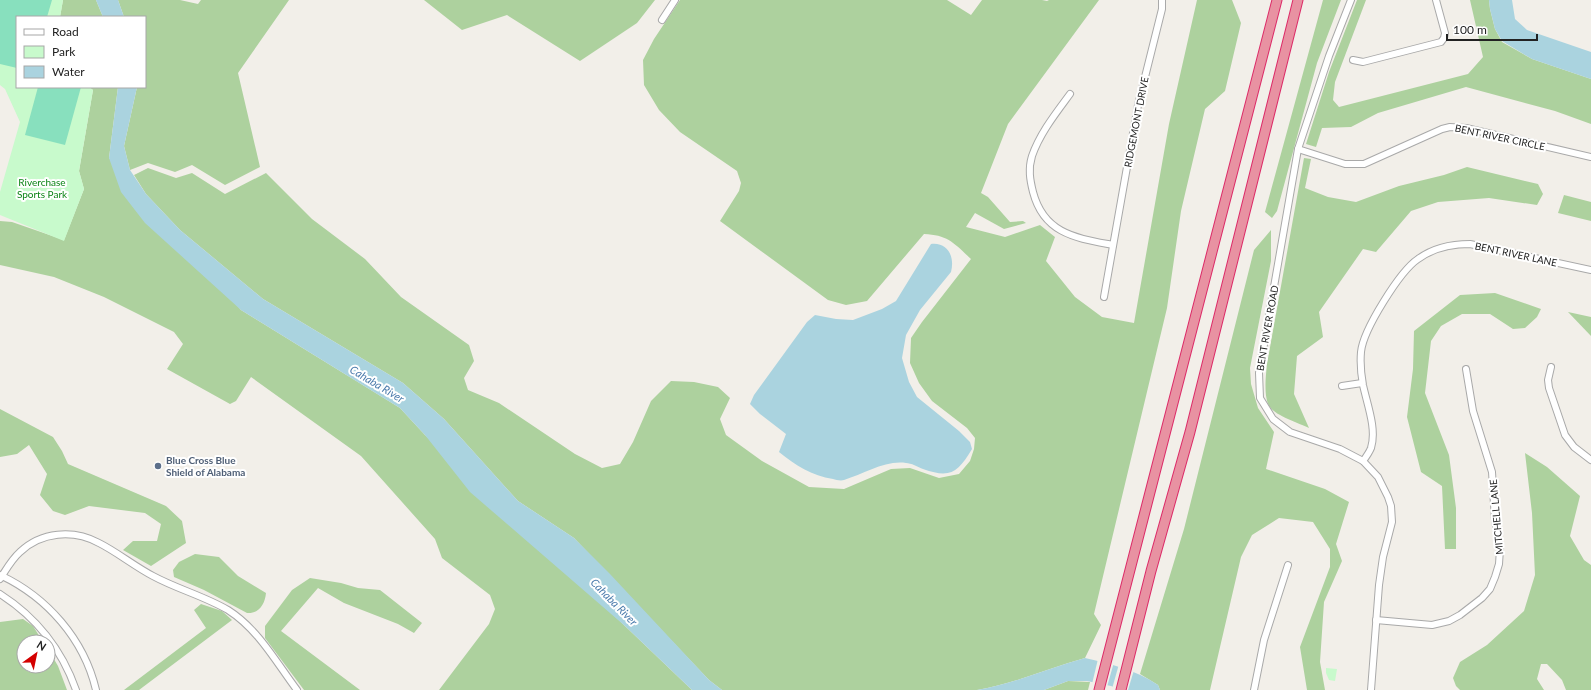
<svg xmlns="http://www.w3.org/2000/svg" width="1591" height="690" font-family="Lato,sans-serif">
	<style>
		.forest { fill: #add19e }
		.park { fill: #c8facc }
		.pitch { fill: #88e0be }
		.water { fill: #aad3df }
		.pier { fill: #f2efe9 }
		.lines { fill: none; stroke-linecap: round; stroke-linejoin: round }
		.minor-casing { stroke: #a9a9a9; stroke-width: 8 }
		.highway-casing { stroke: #dc2a67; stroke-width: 11 }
		.minor { stroke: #fff; stroke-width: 6 }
		.highway { stroke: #e892a2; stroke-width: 9 }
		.service-dot { fill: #5c6f8a; stroke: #fff; stroke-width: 1.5 }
		.labels { text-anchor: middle; stroke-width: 4; stroke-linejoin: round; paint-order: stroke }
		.street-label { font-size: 10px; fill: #222; stroke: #fff }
		.park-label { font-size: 10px; fill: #0c8416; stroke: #fff }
		.service-label { font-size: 10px; font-weight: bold; fill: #4e5e75; stroke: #fff; text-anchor: start }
		.water-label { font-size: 11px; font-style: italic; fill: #4a7aab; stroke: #fff }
	</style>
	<rect width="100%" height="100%" fill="#f2efe9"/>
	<g class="forest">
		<path d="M63,0H96L103,17H60Z"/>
		<path d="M118,0H180L198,4L201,0H289L238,73L260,167L225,185L192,165L175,172L148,163L130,170L124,146L137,87H145V17H124Z"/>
		<path d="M424,0H655L637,23L580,61L507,15L462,30Z"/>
		<path d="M680,0H947L971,15L982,0H1042L1047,1L1049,0H1099L1008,124L981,193L988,197L1010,222L1023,221L1026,223L1004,229L975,213L966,227L1005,237L1040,225L1055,237L1046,261L1075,297L1102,317L1134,323L1169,124L1197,0H1232L1241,23L1225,91L1205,109L1181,211L1167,308L1094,614L1101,625L1085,658C1048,668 1014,684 977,690H722L709,680L574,538L518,501L444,419L403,383L263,299L180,230L146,194L134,175L148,168L176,178L192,173L225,194L266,173L312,219L365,259L401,297L469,345L474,361L464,378L468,390L499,403L575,454L602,468L620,464L633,442L651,401L671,381L694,382L718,387L730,398L720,419L726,435L762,461L809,487L844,489L891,469L910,468L939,478L959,474L970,461L974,449L975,438L967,428L932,401L919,383L910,363L911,338L922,322L971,259C954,243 948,235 924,234L867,301L846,305L828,300L720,221L739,191L741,183L737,171L680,132L659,110L644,85L643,60L654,39Z"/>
		<path d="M1323,0H1341L1317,63L1277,211L1272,218L1265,212Z"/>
		<path d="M1357,0H1366L1335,82L1333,100L1339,107L1468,74L1483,57L1470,0H1489L1490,9L1495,29L1502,42L1532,59L1591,79V124L1555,111L1466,87L1378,113L1351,127L1322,128L1316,147L1306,144L1329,72Z"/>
		<path d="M89,87H118L109,158L241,310L400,408L425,435L692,690H439L489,624L495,609L490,595L442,558L435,539L361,456L251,377L236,401L230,404L167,369L183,344L174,332L104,297L54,277L0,265V221L12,222L64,240L84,189L79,171L93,90Z"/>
		<path d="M1304,158L1311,159L1305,188L1328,197L1356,202L1399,186L1444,175L1467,167L1538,184L1543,194L1537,205L1489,198L1438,202L1411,211L1376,252L1363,249L1319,312L1323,337L1297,356L1294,394L1309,428C1299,423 1276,416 1270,407C1263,398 1266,375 1267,364Z"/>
		<path d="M1564,195L1591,202V221L1558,213Z"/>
		<path d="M1271,230V261L1250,368L1251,384L1258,408L1274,432L1266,469L1325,489L1349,502L1336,544L1342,561L1324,602L1320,662L1325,690H1307L1300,647L1330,567V549L1313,522L1279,518L1252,535L1241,557L1210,690H1160L1158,685L1140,674L1184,529L1254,250Z"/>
		<path d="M1495,293L1541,309L1537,317L1525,328L1513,329L1490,314H1462L1441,326L1431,341L1425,393L1449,455L1456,508V549H1445L1442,486L1421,472L1407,417L1413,369L1414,331L1460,295Z"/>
		<path d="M1568,312L1591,317V336Z"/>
		<path d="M0,409L53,437L62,451L68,464L166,506L182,521L186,543L151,566L123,550L133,541H157L161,524L145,513L89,506L65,515L53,511L40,495L47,474L29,445L17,454L0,457Z"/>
		<path d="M1525,453L1547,467L1580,496L1570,536L1584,560L1591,565V690H1566L1562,680L1547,664H1541L1537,679L1544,690H1460L1456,686L1453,678L1460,662L1487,645L1524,611L1535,575L1532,513Z"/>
		<path d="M195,554L219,557L238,576L266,593C265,604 259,614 247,613L204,590L174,577L173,570L179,562Z"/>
		<path d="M310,578L341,583L358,588L380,590L422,623L414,633L398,624L344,603L318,588L281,631L360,690H304L265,638V626L292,590Z"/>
		<path d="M201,604L222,611L232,620L139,690H124L206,628L194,610Z"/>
		<path d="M23,619L33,626L43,642H24V666H48V649L58,666L67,690H0V622Z"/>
		<path d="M1068,681L1090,682L1088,690H1044Z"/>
	</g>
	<g class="park">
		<path d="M0,0H63L60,17H17V87H89L93,90L79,171L84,189L64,241L0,215V192L20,122L5,89L0,85Z"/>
		<path d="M1326,668L1337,669L1335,681L1329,680L1326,673Z"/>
	</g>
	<g class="pitch">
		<path d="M0,0H52L47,17H17V68L0,64Z"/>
		<path d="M38,87H81L65,145L25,135Z"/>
	</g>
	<g class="water">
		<path d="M96,0H118L124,17H103Z"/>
		<path d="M1489,0H1512L1515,19L1527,30L1591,52V79L1532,59L1502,41L1495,29L1490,9Z"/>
		<path d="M118,87H137L124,146L130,170L146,194L180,230L263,299L403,383L444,419L518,501L574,538L610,574L709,680L722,690H692L625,626L470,492L425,435L400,408L241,310L145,223L121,192L109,158Z"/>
		<path d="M931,244C948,242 955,257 951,272L920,310L906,335L902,358L909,382L917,397L959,431L970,442L972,449C958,472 951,479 923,469C918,467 911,463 906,463C885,460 864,474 844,480C841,481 836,480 833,479C812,476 795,465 779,452L786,434L760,414L750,404L754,395L807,322L815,315L836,319L853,320L882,309L896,301Z"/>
		<path d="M1085,658C1111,664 1136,670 1158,685L1160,690H1121L1111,686L1087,681H1068L1044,690H977C1014,684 1048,668 1085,658Z"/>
	</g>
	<g class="pier">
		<path d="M1098,659L1114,662L1107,687L1092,684Z"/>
		<path d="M1119,664L1134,670L1128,690L1112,689Z"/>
	</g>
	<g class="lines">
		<defs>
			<g id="minor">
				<path d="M1351,0L1329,56L1298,149L1259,373L1260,398L1273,419L1290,432L1340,449L1363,461L1378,477L1388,497L1391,506L1392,522L1383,557L1379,585L1371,690"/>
				<path d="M662,20L675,0"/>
				<path d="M1353,60L1363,62L1441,42L1444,38L1445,33L1436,0"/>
				<path d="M1070,94C1056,113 1040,133 1032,156C1028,169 1030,180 1033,192C1044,234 1076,238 1113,245"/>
				<path d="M1298,149L1345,164H1364L1442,129L1450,127L1466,128L1591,157"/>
				<path d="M1104,297L1138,105L1162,9V0"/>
				<path d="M1551,367L1548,380L1549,388L1565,435L1574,447L1591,460"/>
				<path d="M1342,386L1362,383"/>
				<path d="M1363,461C1366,457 1369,453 1371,448C1377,429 1367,404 1363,385C1361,374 1360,363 1361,352C1363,330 1400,271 1418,259C1433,248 1451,244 1470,244L1591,270"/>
				<path d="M0,575C47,597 84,639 96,690"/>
				<path d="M0,579C6,570 11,560 20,552C41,532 73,529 99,543C117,552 134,566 153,576C177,589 204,596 228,610C258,629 276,662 297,690"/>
				<path d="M0,594C36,617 62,650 76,690"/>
				<path d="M1376,620L1432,625L1449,621L1460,615L1482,598L1490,589L1495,577L1499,564L1500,549L1495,520L1492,472L1473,411L1466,369"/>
				<path d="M1254,690L1264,640L1288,565"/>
			</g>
			<g id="highway">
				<path d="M1099,690L1277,0"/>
				<path d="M1121,690L1151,571L1190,432L1298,0"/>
			</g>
		</defs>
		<use href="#minor" class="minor-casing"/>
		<use href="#highway" class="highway-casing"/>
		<use href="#minor" class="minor"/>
		<use href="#highway" class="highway"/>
	</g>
	<circle class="service-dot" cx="158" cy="466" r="4"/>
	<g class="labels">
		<g class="street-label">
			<text transform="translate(1136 122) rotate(-79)" y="4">RIDGEMONT DRIVE</text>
			<text transform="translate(1500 137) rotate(12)" y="4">BENT RIVER CIRCLE</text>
			<text transform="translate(1516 254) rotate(12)" y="4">BENT RIVER LANE</text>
			<text transform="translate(1267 328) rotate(-80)" y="4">BENT RIVER ROAD</text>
			<text transform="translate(1496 517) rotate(-95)" y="4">MITCHELL LANE</text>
		</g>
		<g class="park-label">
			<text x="42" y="186">Riverchase<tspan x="42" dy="12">Sports Park</tspan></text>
		</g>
		<g class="service-label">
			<text x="166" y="464">Blue Cross Blue<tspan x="166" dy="12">Shield of Alabama</tspan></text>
		</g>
		<g class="water-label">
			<text transform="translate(377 384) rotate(31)" y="4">Cahaba River</text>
			<text transform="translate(614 602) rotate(45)" y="4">Cahaba River</text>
		</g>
	</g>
	<rect x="16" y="16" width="130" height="72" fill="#ffffff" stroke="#a7a7a7"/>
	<rect x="24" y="29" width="20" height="6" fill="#ffffff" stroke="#a7a7a7"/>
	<text x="52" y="36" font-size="12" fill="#222222">Road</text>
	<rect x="24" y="46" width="20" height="12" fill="#c8facc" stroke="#a7a7a7"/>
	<text x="52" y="56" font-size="12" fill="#222222">Park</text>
	<rect x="24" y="66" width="20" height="12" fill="#aad3df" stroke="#a7a7a7"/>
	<text x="52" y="76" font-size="12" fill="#222222">Water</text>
	<g transform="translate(36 654) rotate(33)"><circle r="19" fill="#ffffff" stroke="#a7a7a7"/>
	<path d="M0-3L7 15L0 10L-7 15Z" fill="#d40000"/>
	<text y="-6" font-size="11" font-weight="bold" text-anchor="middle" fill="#222222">N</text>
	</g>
	<path d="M1447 34v6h90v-6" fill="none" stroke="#222222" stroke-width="2"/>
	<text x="1453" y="34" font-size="12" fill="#222222" stroke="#ffffff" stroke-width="3" paint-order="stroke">100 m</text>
</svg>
